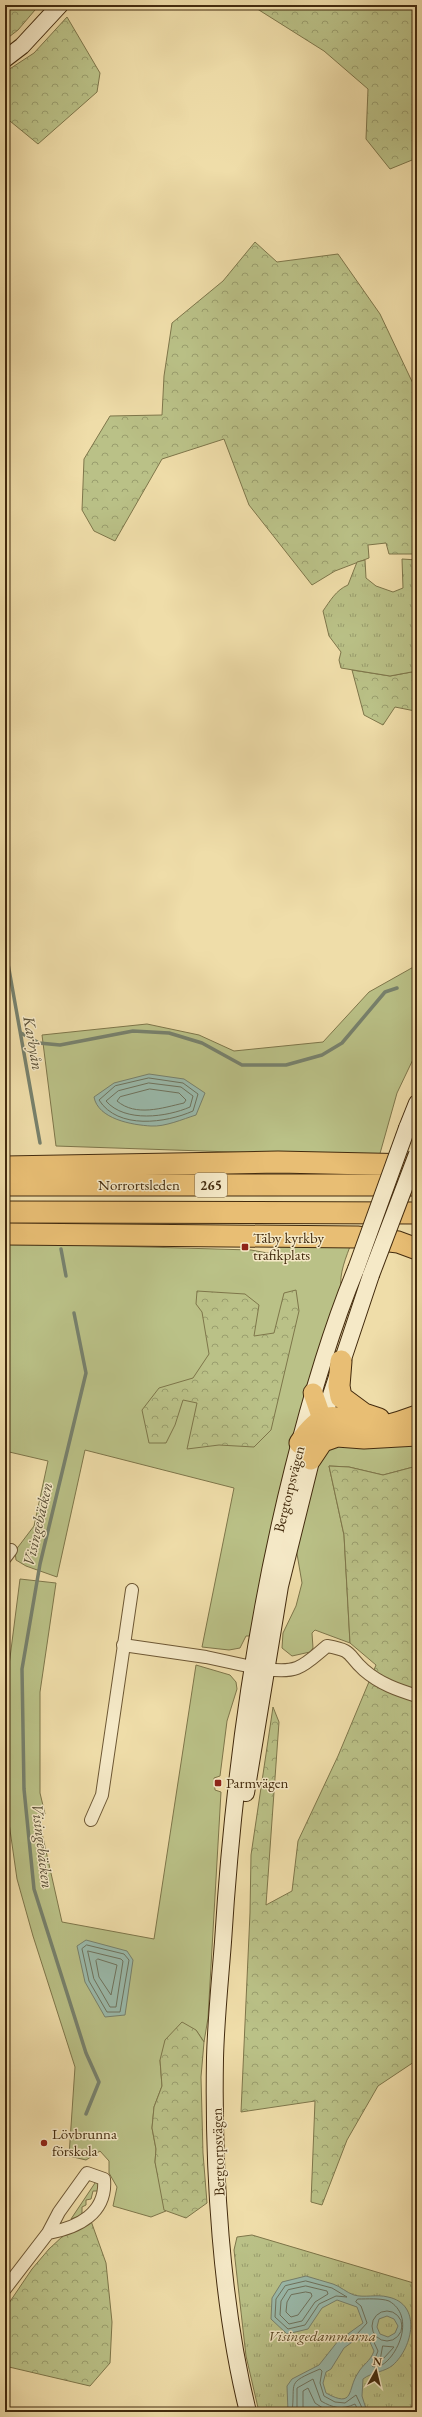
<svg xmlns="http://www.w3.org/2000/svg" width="422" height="2417" font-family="'EB Garamond',serif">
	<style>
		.green { fill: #bac187; stroke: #7e764a }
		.forest { fill: url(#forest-crowns); stroke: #7e764a }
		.park { fill: url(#park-tufts); stroke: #7e764a }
		.water { fill: #9abbad; stroke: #77816d; fill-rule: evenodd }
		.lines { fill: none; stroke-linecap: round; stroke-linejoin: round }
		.shore { stroke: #6e735e; stroke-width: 1 }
		.stream { stroke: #77816d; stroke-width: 3.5 }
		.minor-casing { stroke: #6e5835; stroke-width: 14 }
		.secondary-casing { stroke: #432b0e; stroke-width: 18 }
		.trunk-casing { stroke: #432b0e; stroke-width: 21 }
		.motorway-casing { stroke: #432b0e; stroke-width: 23 }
		.minor { stroke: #f5e9c7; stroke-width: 12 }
		.secondary { stroke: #f5e9c7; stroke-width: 16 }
		.trunk { stroke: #e8be74; stroke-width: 19 }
		.motorway { stroke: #e8be74; stroke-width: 21 }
		.secondary-bridge-casing { stroke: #432b0e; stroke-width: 18; stroke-linecap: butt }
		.secondary-bridge { stroke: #f5e9c7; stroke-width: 16 }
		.poi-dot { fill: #8f2418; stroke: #f5e9c7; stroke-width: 1.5 }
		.labels { text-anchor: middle; stroke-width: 3; stroke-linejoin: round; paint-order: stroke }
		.shield { fill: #f5e9c7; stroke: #786446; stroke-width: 1 }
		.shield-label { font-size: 14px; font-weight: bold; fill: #432b0e }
		.street-label { font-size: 15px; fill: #432b0e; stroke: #f5e9c7 }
		.poi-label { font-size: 15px; fill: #432b0e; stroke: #f5e9c7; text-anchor: start }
		.park-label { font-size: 15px; font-style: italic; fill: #5b4926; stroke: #f5e9c7 }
		.water-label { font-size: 16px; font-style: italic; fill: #594f36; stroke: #f5e9c7 }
	</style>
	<defs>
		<pattern id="forest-crowns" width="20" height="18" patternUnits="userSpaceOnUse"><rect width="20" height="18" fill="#bac187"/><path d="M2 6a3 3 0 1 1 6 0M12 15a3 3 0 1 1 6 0" fill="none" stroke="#999d6d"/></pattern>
		<pattern id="park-tufts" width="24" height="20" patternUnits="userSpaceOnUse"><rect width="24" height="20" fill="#bac187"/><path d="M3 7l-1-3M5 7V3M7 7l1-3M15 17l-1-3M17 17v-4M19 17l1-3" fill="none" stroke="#999d6d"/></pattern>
	</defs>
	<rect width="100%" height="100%" fill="#efdda9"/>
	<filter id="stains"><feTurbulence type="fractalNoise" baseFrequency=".005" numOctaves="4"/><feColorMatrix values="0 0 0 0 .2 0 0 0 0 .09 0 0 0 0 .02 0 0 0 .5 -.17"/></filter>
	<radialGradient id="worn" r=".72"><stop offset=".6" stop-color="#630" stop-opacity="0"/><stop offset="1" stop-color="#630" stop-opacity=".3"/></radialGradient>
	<g class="green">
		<path d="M417,965V1051L397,1093L379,1157L56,1146L42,1035L147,1024L199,1035L234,1051L323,1042L369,992Z"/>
		<path d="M352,1241C346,1258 339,1272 341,1290L251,1636H246L240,1648L229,1650L202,1647L234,1488L85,1450L57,1577L26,1566L16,1560L15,1551L34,1526L48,1461L5,1451V1243L251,1250L273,1254L279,1245Z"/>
		<path d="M417,1442V1466L383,1475L349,1467L329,1466L344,1535L350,1643L315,1630L312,1633L313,1648L310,1652L292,1656L282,1648L283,1633L296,1606L302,1583L296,1548L318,1466L326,1448L335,1443Z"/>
		<path d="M20,1579L56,1583L40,1692V1793L45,1814L39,1820L62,1922L154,1939L196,1665L230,1675L236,1682L237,1689L227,1721L220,1776L214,1778L215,1790L221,1792L208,2018L204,2042L196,2030L160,2060L162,2086L154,2107L152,2128L156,2149L155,2162L166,2211L151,2217L113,2206L117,2187L109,2173V2161L100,2151L86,2160L69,2156L75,2067L33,1936L17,1879L7,1809L5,1697Z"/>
		<path d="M97,2180L100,2187L98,2191H93L91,2199L86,2200V2205L82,2207V2215L71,2219Z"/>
	</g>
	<g class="forest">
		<path d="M5,5H31L35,10L18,30L5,40Z"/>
		<path d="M251,5H417V158L390,169L366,139L368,89L324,51Z"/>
		<path d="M67,17L100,73L97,92L38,144L5,117V72L34,53Z"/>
		<path d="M255,242L277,262L338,254L380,314L417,392V554H389L386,543L368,545L369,558L335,571L312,585L249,505L224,439L162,459L115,541L94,531L82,510L84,459L110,416L162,415L164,376L172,323L223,281Z"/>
		<path d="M352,670L390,676L417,671V755L415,711L395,707L383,725L364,715Z"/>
		<path d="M296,1290L299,1311L271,1430L254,1447L219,1445L187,1449L197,1403L183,1400L175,1425L166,1443H149L142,1410L159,1388L193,1378L209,1354L202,1312L196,1304L197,1291L245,1294L259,1305L254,1336L274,1333L284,1293Z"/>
		<path d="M329,1466L349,1467L383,1475L417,1466V2060L378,2086L347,2140L322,2205L311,2202L315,2101L241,2112L250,1913L251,1855L273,1707L279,1722L266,1905L292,1891L298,1841L338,1756L376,1665L350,1643L344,1535Z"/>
		<path d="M182,2022L196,2030L204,2042L201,2077L203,2153L207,2203L186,2218L164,2210L155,2162L156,2149L152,2128L154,2107L162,2086L160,2060L165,2040Z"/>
		<path d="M91,2221L106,2263L112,2322L110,2363L90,2386L9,2367V2303L32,2269L49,2249L64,2235Z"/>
	</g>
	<g class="park">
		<path d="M402,559L417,560V671L390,676L341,668L339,660L341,652L329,636L323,611C330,601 336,590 348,585L357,562L365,560L366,578L376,586L393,592L403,588Z"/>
		<path d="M252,2235L417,2284V2393L410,2412H259L246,2356L234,2250L237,2237Z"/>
	</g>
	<g class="water">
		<path d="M149,1074L184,1079L205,1093L196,1115C183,1119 165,1127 151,1126C132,1125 98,1119 94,1097L114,1083Z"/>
		<path d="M86,1940L127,1951L133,1960L125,2015L105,2017L85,1982L77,1946Z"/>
		<path d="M306,2276C315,2279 324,2281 333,2284C340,2286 347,2293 354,2295C364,2298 377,2294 388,2297C422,2304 413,2347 393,2365C385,2372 372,2372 363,2379L362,2396L367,2412H288L287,2386L292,2379L319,2365L338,2341L363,2323L357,2307L337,2300L322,2308L308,2329L287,2334L271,2319L272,2298L282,2282ZM387,2316L394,2319L398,2326L395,2333L388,2337L380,2334L377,2327L379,2319ZM355,2340H369L374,2351C370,2362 363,2364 358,2373C347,2389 355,2409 326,2393L323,2383L326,2372L331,2369L344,2348Z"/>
	</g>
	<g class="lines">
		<g class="shore">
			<path d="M149,1078L183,1083L198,1094L193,1111C166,1123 118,1130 99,1100L115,1086Z"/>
			<path d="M149,1083L181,1087L193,1096L190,1107C167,1117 125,1123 106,1101L118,1091Z"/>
			<path d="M150,1089L179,1093L186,1100L184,1103C162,1108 136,1117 117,1101L120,1097Z"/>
			<path d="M87,1945L124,1954L129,1960L120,2012H107L89,1981L82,1949Z"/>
			<path d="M88,1951L121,1959L123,1961L116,2007H110L94,1979Z"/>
			<path d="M98,1959L117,1965L111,1995L99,1977L96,1961Z"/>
			<path d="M306,2281L332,2288L347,2297L336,2296L319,2304L305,2325L288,2329L275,2317L276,2299L285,2286Z"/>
			<path d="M306,2286L327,2291L328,2294L315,2302L302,2321L289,2324L280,2315L281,2301L288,2290Z"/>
			<path d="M306,2292L311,2293L312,2296L298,2315L291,2317L286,2312L287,2302L291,2295Z"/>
			<path d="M358,2299C367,2299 381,2298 389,2301C422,2320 387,2375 372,2366L378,2351L372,2338L357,2334L367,2323L361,2306L356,2302Z"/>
			<circle cx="387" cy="2326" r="15"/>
			<path d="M383,2346L394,2347L383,2359L381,2357Z"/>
			<path d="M292,2412C296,2381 285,2384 320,2369L322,2371L320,2383L324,2396L335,2402L345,2403L356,2395L364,2412"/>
			<path d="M297,2412V2388L313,2379L321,2401C333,2408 342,2410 355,2404L359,2412"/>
			<path d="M303,2412V2391L308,2388L315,2403L329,2412"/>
		</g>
		<g class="stream">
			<path d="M5,947L40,1143"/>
			<path d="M21,1033L39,1043L60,1045L133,1031L169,1033L202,1043L242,1065H286L322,1055L342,1043L385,992L397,988"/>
			<path d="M61,1249L66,1276"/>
			<path d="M74,1313L86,1373L40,1564L22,1669L24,1789L34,1889L86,2053L99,2082L86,2114"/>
		</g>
		<defs>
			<g id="minor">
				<path d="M5,1558L11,1550"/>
				<path d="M123,1645L206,1657L252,1667"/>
				<path d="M266,1669C299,1674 304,1665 327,1646C355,1651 346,1654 364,1670C380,1684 398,1690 417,1696"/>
				<path d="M91,1820L102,1795L132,1590"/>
				<path d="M5,2289L48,2233L59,2212L87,2173L104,2179C107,2213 78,2228 48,2233"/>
			</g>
			<g id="secondary">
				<path d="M5,59L22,46L60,5"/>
				<path d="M407,1128L417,1103"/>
				<path d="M321,1425L371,1275"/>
				<path d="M246,1793L280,1586L314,1449"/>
				<path d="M248,2412C221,2304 213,2170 215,2058C216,2019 220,1981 223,1942C233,1782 254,1624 293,1469C310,1401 329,1334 356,1269"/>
			</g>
			<g id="trunk">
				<path d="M313,1393L322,1419L334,1429"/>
				<path d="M311,1460L323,1442L337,1437L364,1439L417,1436"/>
			</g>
			<g id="motorway">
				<path d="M5,1167L278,1162L417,1165"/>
				<path d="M5,1185H417"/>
				<path d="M5,1212L417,1213"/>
				<path d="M5,1234L357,1237L398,1242L417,1249"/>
				<path d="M341,1361L339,1386L341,1397L364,1414L379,1419"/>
				<path d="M300,1443C329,1400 338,1424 378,1426C390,1427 405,1420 417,1416"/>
			</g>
		</defs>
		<use href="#minor" class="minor-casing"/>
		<use href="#secondary" class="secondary-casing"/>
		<use href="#trunk" class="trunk-casing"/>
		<use href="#motorway" class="motorway-casing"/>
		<use href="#minor" class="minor"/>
		<use href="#secondary" class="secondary"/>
		<use href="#trunk" class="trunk"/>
		<use href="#motorway" class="motorway"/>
		<defs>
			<g id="secondary-bridge">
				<path d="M356,1269L407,1128"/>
				<path d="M371,1275L417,1154"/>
			</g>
		</defs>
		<use href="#secondary-bridge" class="secondary-bridge-casing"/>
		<use href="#secondary-bridge" class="secondary-bridge"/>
	</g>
	<g class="poi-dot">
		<rect x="241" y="1243" width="8" height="8" rx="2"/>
		<rect x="214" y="1779" width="8" height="8" rx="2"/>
		<circle cx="44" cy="2143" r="4"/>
	</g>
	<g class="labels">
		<rect class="shield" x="195" y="1173" width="32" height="24" rx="3"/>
		<g class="shield-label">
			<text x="211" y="1190">265</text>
		</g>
		<g class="street-label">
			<text x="139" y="1190">Norrortsleden</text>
			<text transform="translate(289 1489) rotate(-76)" y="5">Bergtorpsvägen</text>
			<text transform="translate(218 2152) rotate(-92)" y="5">Bergtorpsvägen</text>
		</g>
		<g class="poi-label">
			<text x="253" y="1243">Täby kyrkby<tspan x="253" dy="17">trafikplats</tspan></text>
			<text x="226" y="1788">Parmvägen</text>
			<text x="52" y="2139">Lövbrunna<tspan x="52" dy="17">förskola</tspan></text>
		</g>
		<g class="park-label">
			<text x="322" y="2341">Visingedammarna</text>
		</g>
		<g class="water-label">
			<text transform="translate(34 1043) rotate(80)" y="6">Karbyån</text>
			<text transform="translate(37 1524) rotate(-77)" y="6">Visingebäcken</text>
			<text transform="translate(43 1846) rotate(83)" y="6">Visingebäcken</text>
		</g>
	</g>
	<rect width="422" height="2417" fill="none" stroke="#efdda9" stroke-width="20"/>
	<rect x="6" y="6" width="410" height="2405" fill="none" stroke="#432b0e" stroke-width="2"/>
	<rect x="10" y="10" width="402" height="2397" fill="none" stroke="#432b0e"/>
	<g transform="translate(376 2371) rotate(8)" stroke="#f5e9c7" stroke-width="3" paint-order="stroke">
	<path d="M0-3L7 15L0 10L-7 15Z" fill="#432b0e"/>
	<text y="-6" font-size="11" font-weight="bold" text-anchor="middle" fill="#432b0e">N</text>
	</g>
	<rect width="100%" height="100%" filter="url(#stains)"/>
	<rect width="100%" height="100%" fill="url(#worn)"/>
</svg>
